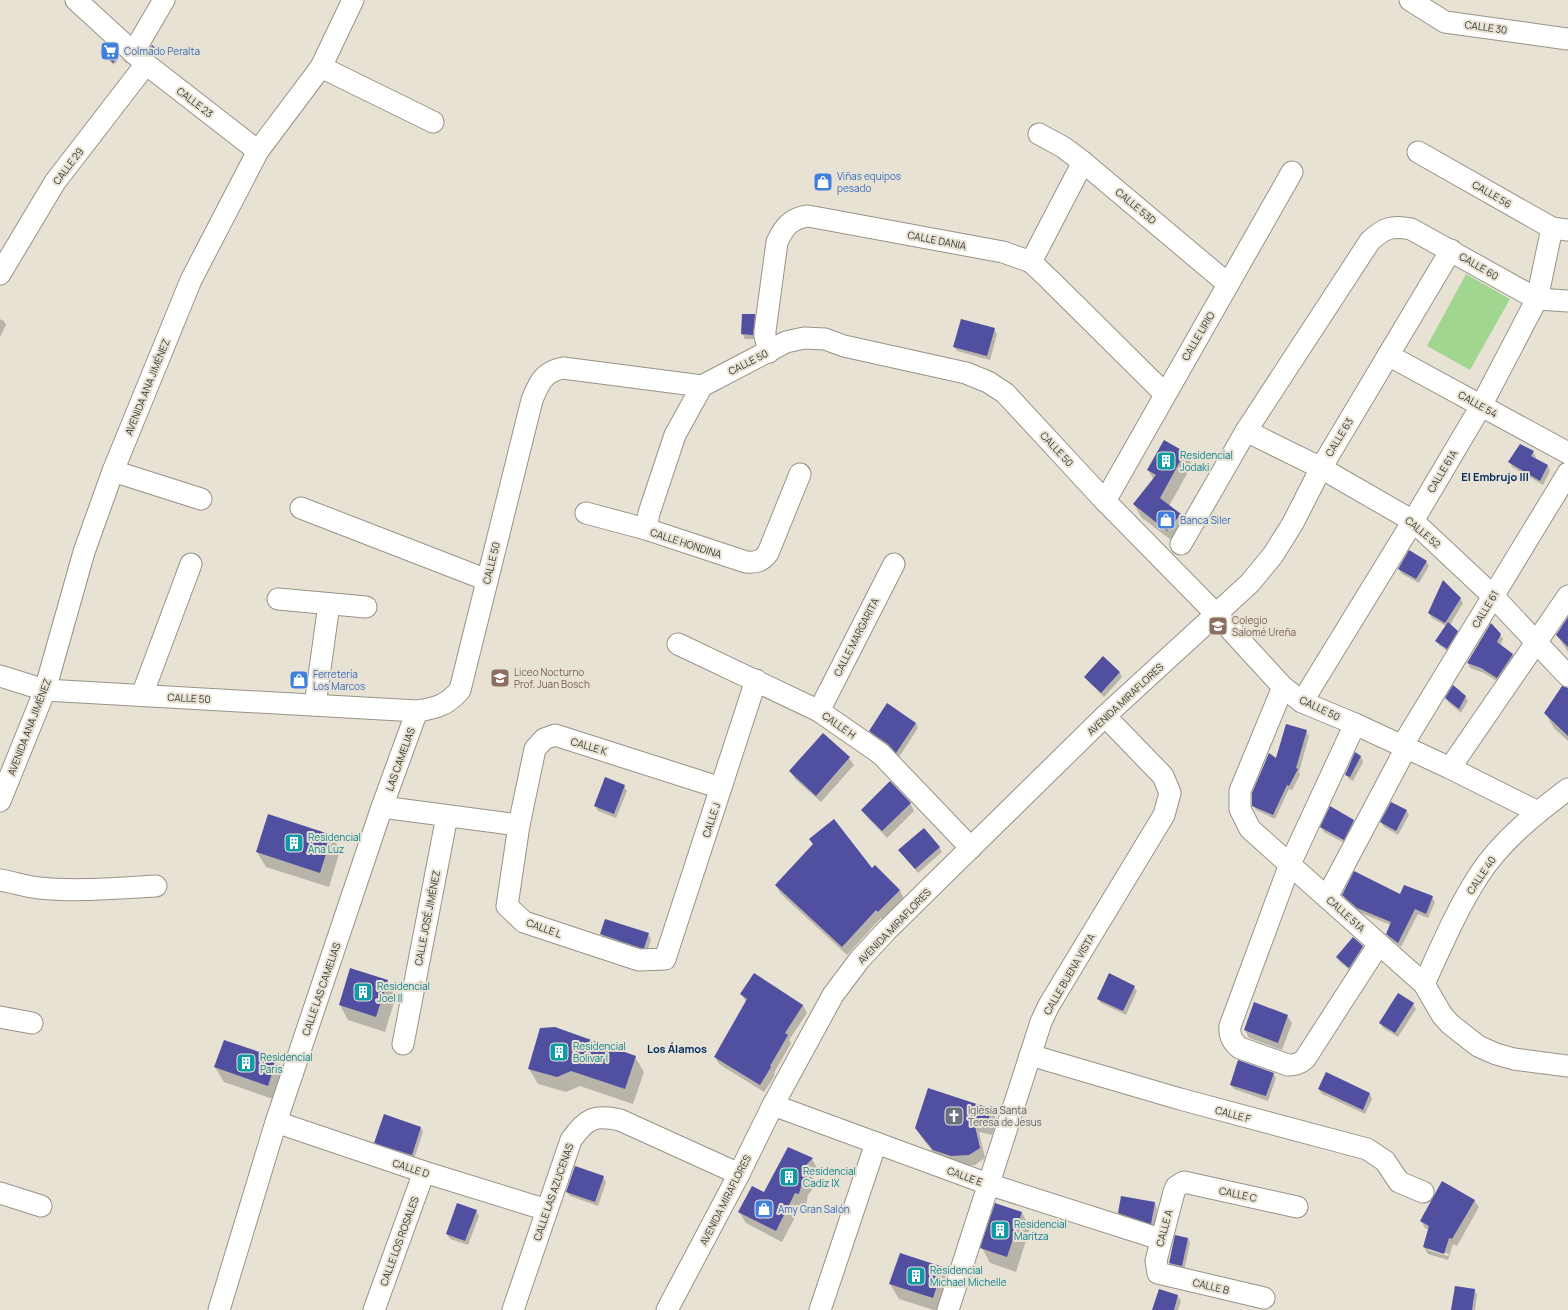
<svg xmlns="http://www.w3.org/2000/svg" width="1568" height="1310" font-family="Manrope,sans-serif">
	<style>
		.green { fill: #a0d690 }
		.shadow { fill: #0003; fill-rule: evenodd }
		.building { fill: #514f9f }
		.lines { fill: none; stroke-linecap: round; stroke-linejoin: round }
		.minor-casing { stroke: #979386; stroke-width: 23 }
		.minor { stroke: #fff; stroke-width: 21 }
		.labels { text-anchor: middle; stroke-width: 4; stroke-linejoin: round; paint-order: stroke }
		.street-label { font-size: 10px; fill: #3a3832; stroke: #e8e2d4 }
		.shop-label { font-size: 10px; fill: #366cbe; stroke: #e8e2d4; text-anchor: start }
		.culture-label { font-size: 10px; fill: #0d838f; stroke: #e8e2d4; text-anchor: start }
		.education-label { font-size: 10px; fill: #785e54; stroke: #e8e2d4; text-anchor: start }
		.worship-label { font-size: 10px; fill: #5b616d; stroke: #e8e2d4; text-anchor: start }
		.neighbourhood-label { font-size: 11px; font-weight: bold; fill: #022e60; stroke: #e8e2d4 }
	</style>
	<rect width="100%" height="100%" fill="#e8e2d4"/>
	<path class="green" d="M1466,274L1510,299L1470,370L1427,346Z"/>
	<g class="shadow">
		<path d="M152,46L157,51L154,55L150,50Z"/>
		<path d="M101,52L118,56L119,58L114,65Z"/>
		<path d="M743,315H755L757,320L755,339H745L742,334Z"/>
		<path d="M0,319L4,321L6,325L0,337Z"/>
		<path d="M994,329L997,334L990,360L957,351L954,346Z"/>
		<path d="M1185,452L1192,465L1169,506L1180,515L1187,527L1175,543L1141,517L1134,504L1154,480L1148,470Z"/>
		<path d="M1533,452L1536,457L1535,459L1548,466L1550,471L1543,485L1512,467L1510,462Z"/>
		<path d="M1426,561L1429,566L1419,583L1402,574L1399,569Z"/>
		<path d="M1460,598L1463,603L1450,625L1457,632L1460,636L1450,653L1439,645L1437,641L1446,626L1432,618L1429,613Z"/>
		<path d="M1568,619V652L1557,635Z"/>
		<path d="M1500,635L1503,639L1500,646L1513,655L1515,660L1500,683L1484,673L1470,668L1468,663Z"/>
		<path d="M1104,658L1120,673L1122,677L1104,697L1088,681L1086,677Z"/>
		<path d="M1568,694V741L1554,728L1545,713Z"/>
		<path d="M1465,697L1468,701L1461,713L1449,703L1446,698Z"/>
		<path d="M916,723L918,728L899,757L892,749L872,736L870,731Z"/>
		<path d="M1306,731L1309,736L1299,772L1300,775L1292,790L1289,789L1275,819L1256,810L1253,805Z"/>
		<path d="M823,735L849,758L854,765L821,802L795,779L790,771Z"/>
		<path d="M1355,754L1361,757L1363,762L1353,781L1349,779L1346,774Z"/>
		<path d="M624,786L627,791L616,818L598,811L595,806Z"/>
		<path d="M910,803L914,811L887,838L867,817L862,810Z"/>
		<path d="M1407,811L1409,815L1398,835L1384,827L1381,822Z"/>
		<path d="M1354,821L1356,825L1346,844L1324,832L1321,827Z"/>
		<path d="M332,835L340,851L329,887L266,867L257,852Z"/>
		<path d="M939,847L942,852L918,873L900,850Z"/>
		<path d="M875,866L900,891L905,900L884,921L881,918L847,955L781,894L776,886L872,870Z"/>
		<path d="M1343,895L1432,897L1435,902L1428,918L1418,914L1401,947L1390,939L1387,934L1391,925L1361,913L1346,900Z"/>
		<path d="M601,934H648L651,939L647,952L604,939Z"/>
		<path d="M1353,938L1363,947L1365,951L1352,972L1340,962L1337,958Z"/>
		<path d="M387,981L396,996L385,1032L348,1020L340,1005Z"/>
		<path d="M1134,987L1137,991L1126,1015L1101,1003L1098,999Z"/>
		<path d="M742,995L803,1005L807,1013L789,1040L791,1043L774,1073L775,1075L764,1092L719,1064L715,1057L746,1002Z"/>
		<path d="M1413,1004L1416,1009L1398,1037L1383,1028L1380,1023Z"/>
		<path d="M1287,1016L1292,1023L1282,1050L1249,1038L1245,1030Z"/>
		<path d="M635,1057L644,1072L633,1104L580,1086L566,1092L538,1084L529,1069Z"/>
		<path d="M276,1059L285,1074L276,1100L224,1082L215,1067Z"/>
		<path d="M1273,1073L1276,1078L1268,1101L1234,1089L1231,1085Z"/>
		<path d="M1326,1074L1370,1094L1372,1099L1365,1114L1322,1094L1319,1089Z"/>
		<path d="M991,1110L997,1120L992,1135L979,1132L985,1158L975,1165L957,1166L939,1160L922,1138L916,1128Z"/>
		<path d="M421,1128L423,1132L414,1159L378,1147L375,1142Z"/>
		<path d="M812,1159L818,1170L812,1177L816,1184L808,1195L806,1205L802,1204L782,1242L746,1223L739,1212Z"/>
		<path d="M603,1177L606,1182L598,1206L570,1196L567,1192Z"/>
		<path d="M1474,1200L1479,1207L1457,1246L1453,1244L1448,1260L1428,1254L1424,1247L1429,1230L1425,1228L1421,1221ZM1428,1248L1449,1254L1448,1256L1428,1250Z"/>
		<path d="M1155,1203L1157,1208L1154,1228L1122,1217L1119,1213Z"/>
		<path d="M996,1204L1022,1213L1030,1228L1016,1272L990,1263L982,1248Z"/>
		<path d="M476,1211L479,1216L468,1245L450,1239L447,1234Z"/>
		<path d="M1188,1238L1190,1243L1184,1271L1172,1268L1170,1263Z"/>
		<path d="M942,1268L951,1283L943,1310H934L899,1299L890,1284Z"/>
		<path d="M1159,1290L1178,1296L1181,1301L1178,1310H1153Z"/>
		<path d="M1475,1290L1477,1295L1475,1310H1452Z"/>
	</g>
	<g class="building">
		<path d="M106,44L119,56L113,63L100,52Z"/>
		<path d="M152,45L156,48L152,53L149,50Z"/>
		<path d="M742,314H755L753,335L741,334Z"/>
		<path d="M961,319L995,328L987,356L953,347Z"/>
		<path d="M1164,440L1185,452L1160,498L1181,514L1167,531L1133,504L1156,475L1147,470Z"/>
		<path d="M1520,444L1534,451L1531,456L1548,465L1540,481L1508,462Z"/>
		<path d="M1409,550L1427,561L1416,579L1398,569Z"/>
		<path d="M1443,580L1461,598L1445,623L1428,613Z"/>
		<path d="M1568,617V647L1556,635Z"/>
		<path d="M1448,622L1458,631L1447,649L1435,641Z"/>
		<path d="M1491,623L1501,634L1497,642L1513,654L1497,678L1481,668L1467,663Z"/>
		<path d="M1103,656L1120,672L1101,693L1084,677Z"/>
		<path d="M1453,685L1466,696L1459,709L1445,698Z"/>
		<path d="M1562,686L1568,688V736L1544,713Z"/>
		<path d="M887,703L916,723L896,753L888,744L869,731Z"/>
		<path d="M1286,724L1307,730L1296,768L1298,769L1289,786L1287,785L1273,815L1252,806V793L1269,753L1276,758Z"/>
		<path d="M823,733L850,757L816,796L789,771Z"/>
		<path d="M1355,752L1361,756L1350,777L1345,775Z"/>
		<path d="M605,777L625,785L614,814L594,806Z"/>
		<path d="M890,781L911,803L882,831L861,810Z"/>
		<path d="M1391,802L1407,810L1396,831L1380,822Z"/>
		<path d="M1330,806L1354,820L1344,840L1320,827Z"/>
		<path d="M268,814L332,835L320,873L256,852Z"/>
		<path d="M834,819L872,868L875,865L900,890L878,912L876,910L842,947L775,885L813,844L809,839Z"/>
		<path d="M924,828L940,847L915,869L898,850Z"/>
		<path d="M1354,871L1400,894L1404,885L1433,896L1426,914L1415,909L1398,943L1386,934L1391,922L1357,908L1342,895Z"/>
		<path d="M605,919L649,933L644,948H641L600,934Z"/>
		<path d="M1353,937L1363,946L1349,968L1336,957Z"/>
		<path d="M350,968L388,980L376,1017L339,1005Z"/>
		<path d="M754,973L803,1005L785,1033L788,1035L770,1066L771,1067L760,1085L714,1057L747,999L740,994Z"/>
		<path d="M1109,973L1135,986L1123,1011L1097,999Z"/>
		<path d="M1398,993L1414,1003L1395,1033L1379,1023Z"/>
		<path d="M1254,1002L1288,1015L1278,1043L1244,1030Z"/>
		<path d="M555,1027L636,1056L625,1089L571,1071L557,1077L528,1069L540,1028Z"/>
		<path d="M224,1040L277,1058L268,1086L214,1067Z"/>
		<path d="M1238,1060L1274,1073L1266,1096L1230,1085Z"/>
		<path d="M1326,1072L1370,1093L1363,1110L1318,1089Z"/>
		<path d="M928,1088L992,1109L986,1126L974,1122L980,1148L969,1155L951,1156L933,1150L915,1128Z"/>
		<path d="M384,1114L421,1127L412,1155L374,1143Z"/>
		<path d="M788,1147L813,1158L806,1165L810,1172L802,1183L799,1194L795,1193L776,1231L738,1212L752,1186L764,1192Z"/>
		<path d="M575,1166L604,1176L595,1202L566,1192Z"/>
		<path d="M1442,1181L1475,1200L1452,1239L1449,1238L1444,1254L1423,1247L1429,1226L1420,1221Z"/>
		<path d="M1121,1196L1155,1202L1151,1224L1118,1213Z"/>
		<path d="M457,1203L477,1210L465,1241L446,1234Z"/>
		<path d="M995,1203L1022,1212L1007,1257L980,1248Z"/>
		<path d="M1175,1235L1188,1238L1182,1266L1169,1263Z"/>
		<path d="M900,1253L943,1267L933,1298L889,1284Z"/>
		<path d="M1455,1286L1475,1289L1472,1310H1451Z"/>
		<path d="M1159,1289L1178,1295L1174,1310H1152Z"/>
	</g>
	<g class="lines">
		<defs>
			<g id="minor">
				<path d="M76,0L146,64L258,151"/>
				<path d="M1410,0L1445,22L1568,39"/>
				<path d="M133,53L164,0"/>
				<path d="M321,67L433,122"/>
				<path d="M1039,134L1063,147L1083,162L1228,284"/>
				<path d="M1418,152L1552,228L1568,230"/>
				<path d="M1031,262L1083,162"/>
				<path d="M0,274L55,182L146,64"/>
				<path d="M769,352L765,336V331L777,242C784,227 791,218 808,216L1003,252L1031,262L1050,280L1165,394"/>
				<path d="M1388,355L1568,453"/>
				<path d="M702,386L675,435L649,513L646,529L746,562C756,563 762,561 768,553L800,474"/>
				<path d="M1246,431L1321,468L1413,521L1493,596L1568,676"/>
				<path d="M113,471L201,499"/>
				<path d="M1105,501L1292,172"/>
				<path d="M301,508L487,580"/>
				<path d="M586,513L646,529"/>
				<path d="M1181,544L1246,431L1370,241C1384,228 1392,225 1411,229L1537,299L1568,301"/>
				<path d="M278,599L366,607"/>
				<path d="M678,644L819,711L881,754L971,848"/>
				<path d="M0,676L45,690L417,711C437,708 447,705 460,690L532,400C539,383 543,372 563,368L702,386L786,342L804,338L825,339L844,346L966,373L988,382L1005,393L1105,501L1216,614L1283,687L1302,702L1355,724L1450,768L1538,812"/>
				<path d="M1283,687L1240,791V809L1250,829L1424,984L1442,1015L1450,1024L1478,1046L1496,1054L1514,1059L1568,1066"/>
				<path d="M142,695L191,564"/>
				<path d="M1302,702L1413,521L1481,406L1537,299L1552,228"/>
				<path d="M315,705L329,604"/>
				<path d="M819,711L894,564"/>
				<path d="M1355,724L1290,864L1230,1026C1229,1036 1232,1042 1240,1048L1288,1065C1295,1065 1299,1064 1305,1059L1379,944"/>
				<path d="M1402,746L1568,473"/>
				<path d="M1450,768L1568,596"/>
				<path d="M721,788L555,735L544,739L535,749L519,825L507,906L524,922L639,960L665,959L756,680"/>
				<path d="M0,801L45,690L84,552L113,471L191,280L258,151L321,67L353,0"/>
				<path d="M382,807L519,825"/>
				<path d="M0,880C13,882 26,887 39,888C78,892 117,888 156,886"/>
				<path d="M1327,897L1406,748"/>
				<path d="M1424,984C1441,947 1457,909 1479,875C1501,841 1536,813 1568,789"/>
				<path d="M0,1017L32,1023"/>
				<path d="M403,1044L447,816"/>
				<path d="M1030,1055L1180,1099L1367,1149L1385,1161L1399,1182L1423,1192"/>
				<path d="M773,1105L988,1184L1160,1239"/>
				<path d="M276,1122L424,1172L547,1210"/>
				<path d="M0,1193L41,1206"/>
				<path d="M1264,1298L1158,1273L1156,1261L1174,1192L1176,1187L1184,1182L1297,1207"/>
				<path d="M219,1310L276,1122L382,807L417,711"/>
				<path d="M374,1310L424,1172"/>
				<path d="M513,1310L571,1140C586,1119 594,1114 620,1120L739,1174"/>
				<path d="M667,1310L739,1174L773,1105L833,995L860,959L887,930L1105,716L1250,583L1273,555L1293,523L1321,468L1451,250"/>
				<path d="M820,1310L876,1143"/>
				<path d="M948,1310L1041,1022L1049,1005L1164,815L1170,793L1163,776L1105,716"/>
			</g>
		</defs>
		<use href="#minor" class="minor-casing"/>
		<use href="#minor" class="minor"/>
	</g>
	<defs>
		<symbol id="supermarket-square" viewBox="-11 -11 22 22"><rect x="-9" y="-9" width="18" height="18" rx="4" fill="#3f7fe0" stroke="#e8e2d4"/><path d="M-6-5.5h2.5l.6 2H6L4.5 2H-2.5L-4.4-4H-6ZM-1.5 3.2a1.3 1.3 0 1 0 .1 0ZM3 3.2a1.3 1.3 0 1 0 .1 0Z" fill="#fff"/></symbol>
		<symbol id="shop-square" viewBox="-11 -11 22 22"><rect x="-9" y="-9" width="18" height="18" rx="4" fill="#3f7fe0" stroke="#e8e2d4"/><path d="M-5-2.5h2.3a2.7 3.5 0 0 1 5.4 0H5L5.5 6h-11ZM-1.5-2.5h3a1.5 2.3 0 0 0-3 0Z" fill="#fff"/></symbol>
		<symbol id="building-square" viewBox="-11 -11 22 22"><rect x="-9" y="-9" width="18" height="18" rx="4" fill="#0f9aa8" stroke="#e8e2d4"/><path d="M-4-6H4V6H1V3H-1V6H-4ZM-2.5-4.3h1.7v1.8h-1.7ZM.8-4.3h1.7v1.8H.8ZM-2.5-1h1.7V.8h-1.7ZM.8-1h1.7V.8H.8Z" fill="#fff"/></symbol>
		<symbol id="school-square" viewBox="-11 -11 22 22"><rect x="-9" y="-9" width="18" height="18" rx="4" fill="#8d6e63" stroke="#e8e2d4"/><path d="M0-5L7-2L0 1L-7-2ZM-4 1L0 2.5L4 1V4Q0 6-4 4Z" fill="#fff"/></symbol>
		<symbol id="church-square" viewBox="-11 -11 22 22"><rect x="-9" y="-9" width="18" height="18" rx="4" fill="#6b7280" stroke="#e8e2d4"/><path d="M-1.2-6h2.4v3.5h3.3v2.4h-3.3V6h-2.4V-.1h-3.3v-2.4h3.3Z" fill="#fff"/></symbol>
	</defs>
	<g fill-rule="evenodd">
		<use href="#supermarket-square" x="99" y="40" width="22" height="22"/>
		<use href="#shop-square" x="812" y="171" width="22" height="22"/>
		<use href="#building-square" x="1155" y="450" width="22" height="22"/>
		<use href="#shop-square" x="1155" y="509" width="22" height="22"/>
		<use href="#school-square" x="1207" y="615" width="22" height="22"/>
		<use href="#school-square" x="489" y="667" width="22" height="22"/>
		<use href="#shop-square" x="288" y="669" width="22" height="22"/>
		<use href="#building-square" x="283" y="832" width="22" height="22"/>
		<use href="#building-square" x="352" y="981" width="22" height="22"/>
		<use href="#building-square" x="548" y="1041" width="22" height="22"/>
		<use href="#building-square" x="235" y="1052" width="22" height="22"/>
		<use href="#church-square" x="943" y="1105" width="22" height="22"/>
		<use href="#building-square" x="778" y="1166" width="22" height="22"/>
		<use href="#shop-square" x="753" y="1198" width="22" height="22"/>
		<use href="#building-square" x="989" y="1219" width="22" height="22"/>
		<use href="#building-square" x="905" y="1265" width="22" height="22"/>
	</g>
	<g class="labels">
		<g class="street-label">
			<text transform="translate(1486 27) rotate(8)" y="4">CALLE 30</text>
			<text transform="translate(195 102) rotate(37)" y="4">CALLE 23</text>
			<text transform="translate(68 166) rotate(-53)" y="4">CALLE 29</text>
			<text transform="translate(1492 194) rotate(30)" y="4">CALLE 56</text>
			<text transform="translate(1136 206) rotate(40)" y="4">CALLE 53D</text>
			<text transform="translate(937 240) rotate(11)" y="4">CALLE DANIA</text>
			<text transform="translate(1479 266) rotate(30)" y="4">CALLE 60</text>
			<text transform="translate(1198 336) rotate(-60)" y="4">CALLE LIRIO</text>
			<text transform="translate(748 362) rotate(-27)" y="4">CALLE 50</text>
			<text transform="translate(147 387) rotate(-68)" y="4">AVENIDA ANA JIMÉNEZ</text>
			<text transform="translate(1478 404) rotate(29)" y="4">CALLE 54</text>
			<text transform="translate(1339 437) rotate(-59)" y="4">CALLE 63</text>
			<text transform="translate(1057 449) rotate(47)" y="4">CALLE 50</text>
			<text transform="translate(1442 471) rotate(-59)" y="4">CALLE 61A</text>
			<text transform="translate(1423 532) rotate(40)" y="4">CALLE 52</text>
			<text transform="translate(686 543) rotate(18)" y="4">CALLE HONDINA</text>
			<text transform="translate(491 563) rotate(-76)" y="4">CALLE 50</text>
			<text transform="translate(1485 609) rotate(-59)" y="4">CALLE 61</text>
			<text transform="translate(856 637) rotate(-63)" y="4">CALLE MARGARITA</text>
			<text transform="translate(189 698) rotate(3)" y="4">CALLE 50</text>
			<text transform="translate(1125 699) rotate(-43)" y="4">AVENIDA MIRAFLORES</text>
			<text transform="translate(1320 708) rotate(25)" y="4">CALLE 50</text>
			<text transform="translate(839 725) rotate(35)" y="4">CALLE H</text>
			<text transform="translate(29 727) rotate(-69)" y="4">AVENIDA ANA JIMÉNEZ</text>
			<text transform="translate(589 746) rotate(17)" y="4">CALLE K</text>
			<text transform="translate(400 759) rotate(-70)" y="4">LAS CAMELIAS</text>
			<text transform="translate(711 820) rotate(-72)" y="4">CALLE J</text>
			<text transform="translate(1481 875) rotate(-56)" y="4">CALLE 40</text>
			<text transform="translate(1346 914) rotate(42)" y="4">CALLE 51A</text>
			<text transform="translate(427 918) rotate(-79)" y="4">CALLE JOSÉ JIMÉNEZ</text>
			<text transform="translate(894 926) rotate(-46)" y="4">AVENIDA MIRAFLORES</text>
			<text transform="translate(544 928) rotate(20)" y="4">CALLE L</text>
			<text transform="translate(1069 974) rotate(-60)" y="4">CALLE BUENA VISTA</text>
			<text transform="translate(321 989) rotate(-71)" y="4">CALLE LAS CAMELIAS</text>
			<text transform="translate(1233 1114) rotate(15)" y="4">CALLE F</text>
			<text transform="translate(411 1168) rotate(18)" y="4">CALLE D</text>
			<text transform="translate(965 1176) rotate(20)" y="4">CALLE E</text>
			<text transform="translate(553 1192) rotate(-71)" y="4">CALLE LAS AZUCENAS</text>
			<text transform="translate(1238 1194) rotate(12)" y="4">CALLE C</text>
			<text transform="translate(725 1200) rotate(-63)" y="4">AVENIDA MIRAFLORES</text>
			<text transform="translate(1164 1228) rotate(-75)" y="4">CALLE A</text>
			<text transform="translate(399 1241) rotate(-70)" y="4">CALLE LOS ROSALES</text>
			<text transform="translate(1211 1286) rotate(13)" y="4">CALLE B</text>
		</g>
		<g class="shop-label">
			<text x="124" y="55">Colmado Peralta</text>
			<text x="837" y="180">Viñas equipos<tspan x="837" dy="12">pesado</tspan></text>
			<text x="1180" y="524">Banca Siler</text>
			<text x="313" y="678">Ferretería<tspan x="313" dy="12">Los Marcos</tspan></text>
			<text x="778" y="1213">Amy Gran Salón</text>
		</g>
		<g class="culture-label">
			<text x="1180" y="459">Residencial<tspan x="1180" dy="12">Jodaki</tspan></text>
			<text x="308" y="841">Residencial<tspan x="308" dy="12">Ana Luz</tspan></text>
			<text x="377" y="990">Residencial<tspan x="377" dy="12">Joel II</tspan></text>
			<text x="573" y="1050">Residencial<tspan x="573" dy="12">Bolivar I</tspan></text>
			<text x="260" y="1061">Residencial<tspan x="260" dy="12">Paris</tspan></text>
			<text x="803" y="1175">Residencial<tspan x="803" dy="12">Cadiz IX</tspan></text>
			<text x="1014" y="1228">Residencial<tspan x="1014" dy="12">Maritza</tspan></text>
			<text x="930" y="1274">Residencial<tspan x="930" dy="12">Michael Michelle</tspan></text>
		</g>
		<g class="education-label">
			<text x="1232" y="624">Colegio<tspan x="1232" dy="12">Salomé Ureña</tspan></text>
			<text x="514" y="676">Liceo Nocturno<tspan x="514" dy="12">Prof. Juan Bosch</tspan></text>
		</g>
		<g class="worship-label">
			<text x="968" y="1114">Iglesia Santa<tspan x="968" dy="12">Teresa de Jesus</tspan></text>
		</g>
		<g class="neighbourhood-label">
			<text x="1495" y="481">El Embrujo III</text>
			<text x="677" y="1053">Los Álamos</text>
		</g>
	</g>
</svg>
